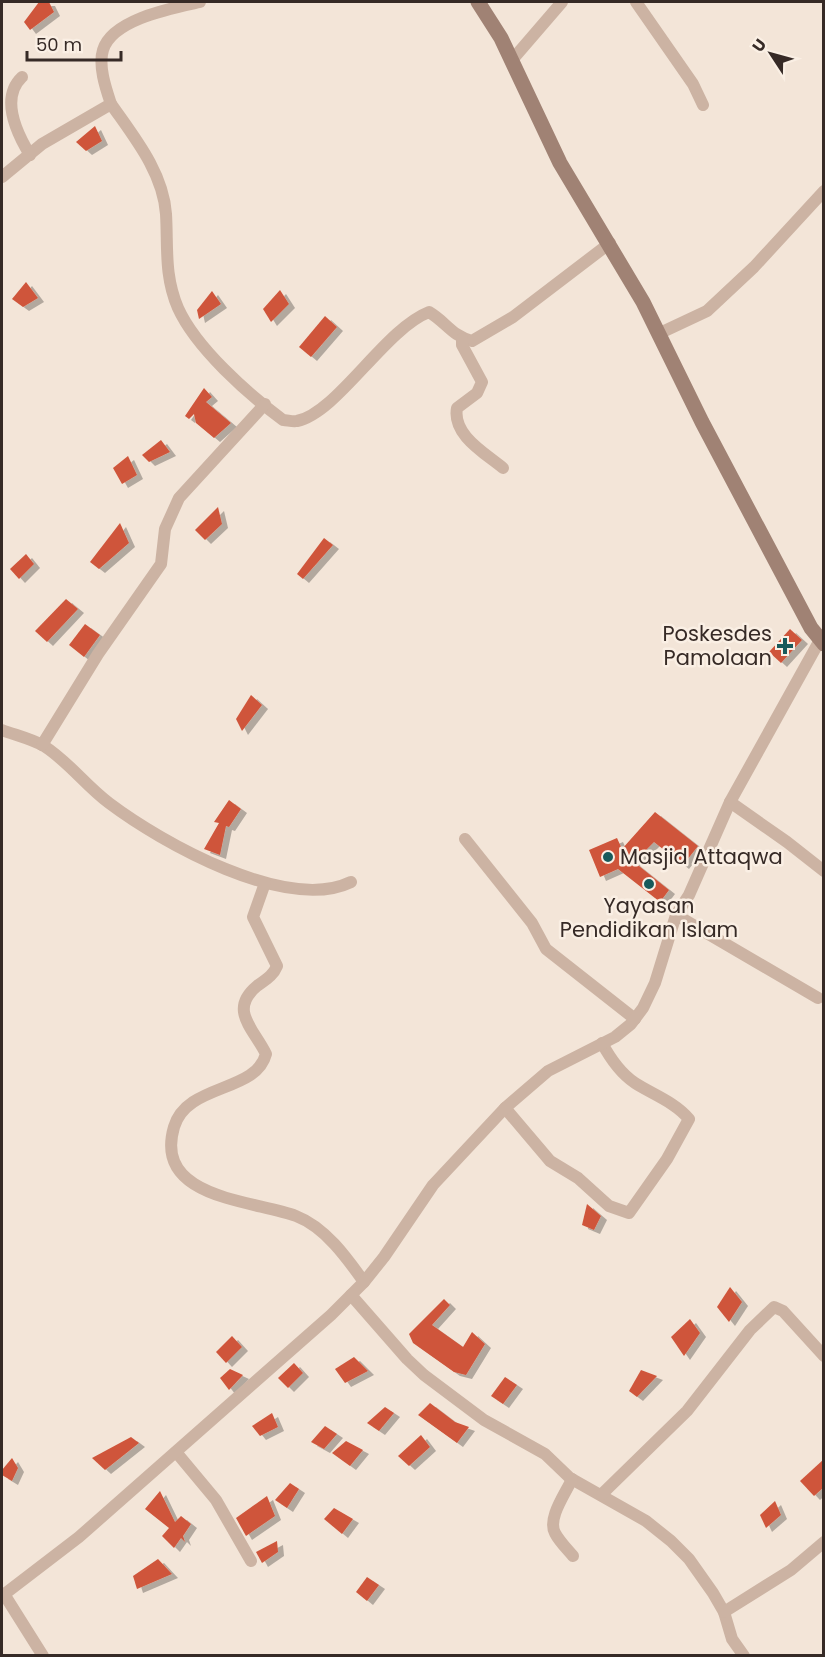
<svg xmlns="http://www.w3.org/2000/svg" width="825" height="1657" font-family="Poppins,sans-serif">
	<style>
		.building { fill: #cf553a; filter: url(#shadow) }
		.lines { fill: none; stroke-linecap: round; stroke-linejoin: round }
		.street { stroke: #ccb3a3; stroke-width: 12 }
		.secondary { stroke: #a08274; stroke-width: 15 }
		.poi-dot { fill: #185a5b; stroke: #faefe4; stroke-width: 2 }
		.labels { text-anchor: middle; stroke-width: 5; stroke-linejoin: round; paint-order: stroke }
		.poi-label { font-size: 21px; fill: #362a26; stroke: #faefe4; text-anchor: end }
	</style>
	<defs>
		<filter id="shadow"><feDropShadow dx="6" dy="4" stdDeviation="0" flood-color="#0004"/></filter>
	</defs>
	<rect width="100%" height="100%" fill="#f3e5d8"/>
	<g class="building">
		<path d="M39,2H49L54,12L30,30L24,22Z"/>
		<path d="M95,126L102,141L86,151L76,142Z"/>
		<path d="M26,282L38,298L23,307L12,299Z"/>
		<path d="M280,290L289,304L271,322L263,309Z"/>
		<path d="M212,291L221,304L199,319L197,310Z"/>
		<path d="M325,316L337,327L311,357L299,347Z"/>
		<path d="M204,388L212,397L206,402L231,423L214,438L196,423L194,414L189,419L185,416Z"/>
		<path d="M161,440L170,452L149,462L142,455Z"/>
		<path d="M128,456L137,475L122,484L113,468Z"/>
		<path d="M218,507L222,524L205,540L195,530Z"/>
		<path d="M120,523L129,543L99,569L90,562Z"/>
		<path d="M324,538L333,545L303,579L297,574Z"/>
		<path d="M26,554L34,564L19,579L10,569Z"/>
		<path d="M66,599L78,609L47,642L35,631Z"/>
		<path d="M85,624L100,635L84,657L69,645Z"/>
		<path d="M790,629L802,640L781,663L769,652Z"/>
		<path d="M251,695L262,705L242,731L236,719Z"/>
		<path d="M229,800L241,809L229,827L226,826L220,855L204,849L219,823L214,822Z"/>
		<path d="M655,812L698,846L683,865L654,842L634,862L669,890L660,902L618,869L600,877L589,850L617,838L622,849Z"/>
		<path d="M587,1204L601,1216L594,1230L582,1225Z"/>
		<path d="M730,1287L742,1302L729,1322L717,1307Z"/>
		<path d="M444,1299L450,1305L432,1325L463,1347L472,1332L485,1344L466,1375L454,1372L413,1343L409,1334Z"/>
		<path d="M690,1319L700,1333L684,1356L671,1337Z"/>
		<path d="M232,1336L242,1347L226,1363L216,1352Z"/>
		<path d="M354,1357L368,1371L345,1383L335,1369Z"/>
		<path d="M294,1363L303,1373L288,1388L278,1378Z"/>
		<path d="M230,1369L243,1375L229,1390L220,1378Z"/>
		<path d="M641,1370L657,1376L637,1397L629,1391Z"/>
		<path d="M505,1377L517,1385L503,1404L491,1396Z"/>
		<path d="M430,1403L455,1422L469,1427L457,1443L418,1415Z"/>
		<path d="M385,1407L394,1413L379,1431L367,1423Z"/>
		<path d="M272,1413L278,1427L260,1436L252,1426Z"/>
		<path d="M325,1426L337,1434L324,1449L311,1442Z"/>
		<path d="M421,1435L430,1447L409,1466L398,1456Z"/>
		<path d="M131,1437L139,1443L105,1470L92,1458Z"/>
		<path d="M346,1441L363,1450L350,1466L332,1453Z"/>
		<path d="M12,1458L18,1468L12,1481L2,1475V1470Z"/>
		<path d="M824,1459V1487L814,1496L800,1481Z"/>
		<path d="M290,1483L299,1489L287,1508L275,1500Z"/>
		<path d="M160,1491L175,1522L181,1516L191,1524L183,1536L185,1542L181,1538L174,1548L162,1536L169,1528L145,1509Z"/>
		<path d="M267,1496L275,1516L246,1536L236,1518Z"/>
		<path d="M775,1501L781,1515L766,1528L760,1515Z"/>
		<path d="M334,1508L353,1519L342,1534L324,1519Z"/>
		<path d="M277,1541L278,1552L262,1563L256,1552Z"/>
		<path d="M158,1559L172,1574L137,1589L133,1576Z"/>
		<path d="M367,1577L379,1585L367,1601L356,1592Z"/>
	</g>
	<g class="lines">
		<g class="street">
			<path d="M636,2L693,84L703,105"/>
			<path d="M512,60L562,2"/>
			<path d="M22,77C0,98 16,132 30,155"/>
			<path d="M111,104C134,137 163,172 166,214C168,247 164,275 178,308C196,348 248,394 283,420C287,420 293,422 297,421C337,413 385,329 429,312C446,322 452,336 472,341L513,317L610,243"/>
			<path d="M2,177L42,144L111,104C106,89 98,66 103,50C112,19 173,8 200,2"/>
			<path d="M658,334L707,311L754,267L824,191"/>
			<path d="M462,339V345L482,382L477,393L457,408C452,435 485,453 503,468"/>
			<path d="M2,730C15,735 32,739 44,746C69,762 86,786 109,803C162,843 287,913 351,882"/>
			<path d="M42,745L98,654L161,564L165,529L179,498L265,404"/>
			<path d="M730,802L787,842L824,871"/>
			<path d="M465,839L532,923L546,949L635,1019"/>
			<path d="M265,883L253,917L277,966C273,976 265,980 257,986C228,1010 254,1029 266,1054C256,1093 187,1083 174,1127C153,1199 253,1200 296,1216C325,1227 347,1258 364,1282"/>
			<path d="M676,915L818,998"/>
			<path d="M505,1108L550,1161L578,1178L609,1206L629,1213L667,1159L689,1119C675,1102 652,1094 635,1083C620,1073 610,1058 602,1043"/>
			<path d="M351,1295L407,1359L424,1375L484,1420L545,1454L570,1478L646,1521L671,1541L689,1559L713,1593L724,1612L732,1639L744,1656"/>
			<path d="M176,1452L216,1500L251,1561"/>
			<path d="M572,1479C566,1493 547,1518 555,1533C559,1541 567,1549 573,1556"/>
			<path d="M602,1494L687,1411L750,1330L774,1307L783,1311L824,1356"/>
			<path d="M4,1594L43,1656"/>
			<path d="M2,1596L79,1537L331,1315L364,1282L384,1257L433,1185L505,1108L548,1071L615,1037L631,1024L643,1008L655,983L676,915L689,895L730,802L820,640"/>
			<path d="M724,1612L791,1570L824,1542"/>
		</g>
		<path class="secondary" d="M478,2L501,38L560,163L643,302L702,422L811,628L824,644"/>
	</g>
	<g class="poi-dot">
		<path d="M782 637h6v6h6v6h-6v6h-6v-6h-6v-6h6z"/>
		<circle cx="608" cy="857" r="6"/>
		<circle cx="649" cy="884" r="6"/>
	</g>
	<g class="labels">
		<g class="poi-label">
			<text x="772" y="641">Poskesdes<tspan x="772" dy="24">Pamolaan</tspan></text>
			<text x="620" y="864" text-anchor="start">Masjid Attaqwa</text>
			<text x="649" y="913" text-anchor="middle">Yayasan<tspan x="649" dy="24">Pendidikan Islam</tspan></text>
		</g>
	</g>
	<rect width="825" height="1657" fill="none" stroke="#362a26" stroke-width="6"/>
	<g transform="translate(771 54) rotate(306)" stroke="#faefe4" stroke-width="4.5" paint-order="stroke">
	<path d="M0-4.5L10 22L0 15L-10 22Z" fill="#362a26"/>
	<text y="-9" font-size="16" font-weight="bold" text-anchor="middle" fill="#362a26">U</text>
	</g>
	<path d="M27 51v9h94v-9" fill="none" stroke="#362a26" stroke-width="3"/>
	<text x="36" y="51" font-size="18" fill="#362a26" stroke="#faefe4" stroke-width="4.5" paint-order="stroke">50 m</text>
</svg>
